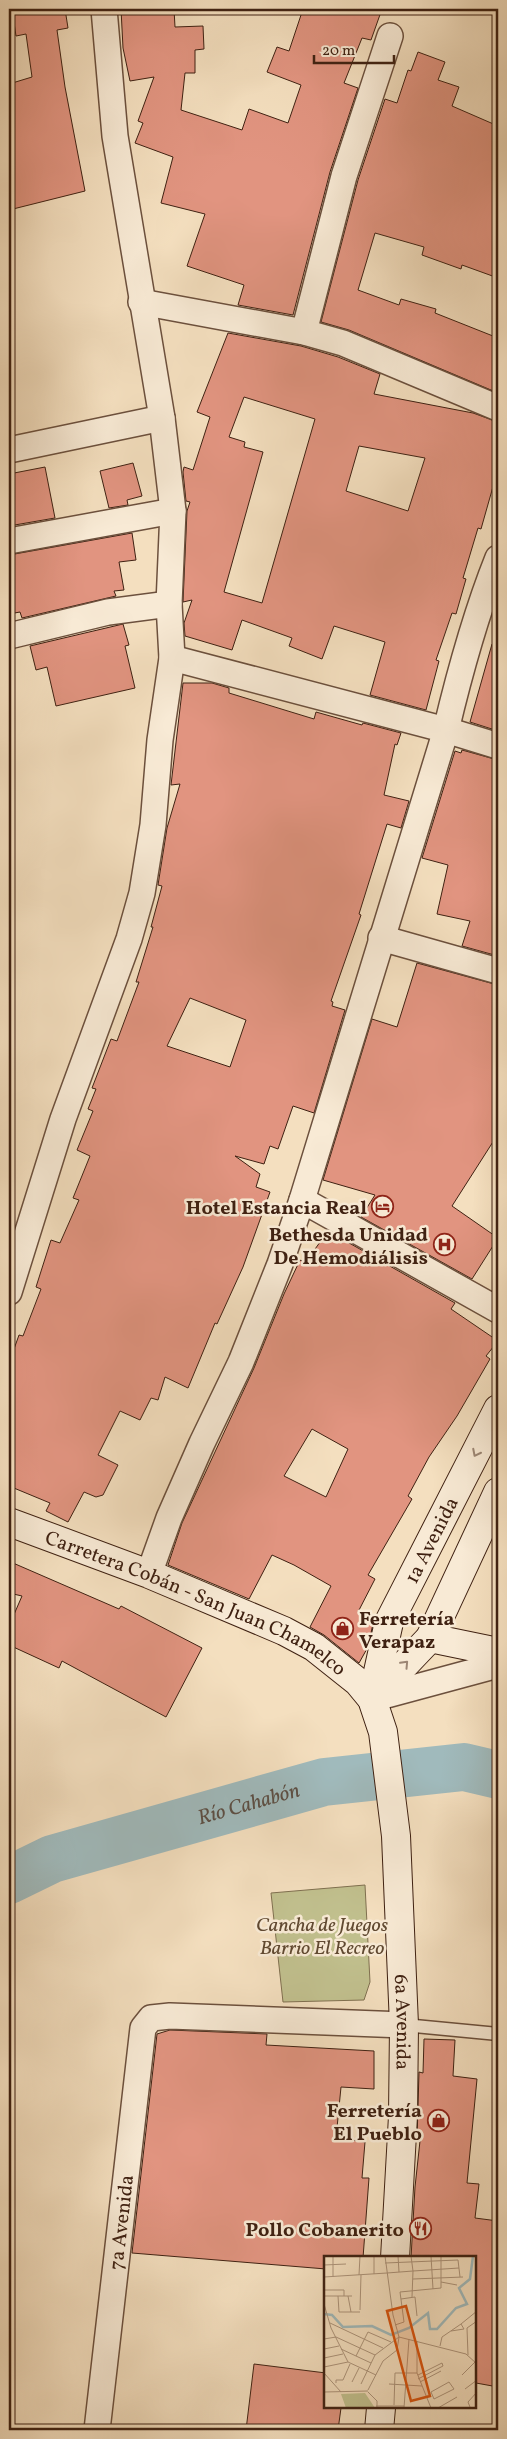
<svg xmlns="http://www.w3.org/2000/svg" width="507" height="2439" font-family="Vollkorn,serif">
	<style>
		.green { fill: #c1c08e; stroke: #807050 }
		.lines { fill: none; stroke-linecap: round; stroke-linejoin: round }
		.river { stroke: #a0babc; stroke-width: 48 }
		.building { fill: #e19480; stroke: #3f2112; fill-rule: evenodd }
		.lane-casing { stroke: #6c503d; stroke-width: 15 }
		.street-casing { stroke: #6c503d; stroke-width: 28 }
		.secondary-casing { stroke: #3f2112; stroke-width: 30 }
		.lane { stroke: #f8ead5; stroke-width: 12 }
		.street { stroke: #f8ead5; stroke-width: 25 }
		.secondary { stroke: #f8ead5; stroke-width: 28 }
		.oneway { stroke: #9c8674 }
		.labels { text-anchor: middle; stroke-width: 5; stroke-linejoin: round; paint-order: stroke }
		.poi-label { font-size: 20px; font-weight: bold; fill: #3f2112; stroke: #f8ead5; text-anchor: end }
		.street-label { font-size: 20px; fill: #3f2112; stroke: #f8ead5 }
		.park-label { font-size: 20px; font-style: italic; fill: #604931; stroke: #f8ead5 }
		.water-label { font-size: 21px; font-style: italic; fill: #5c4f45; stroke: #f8ead5 }
		.inset-river { fill: none; stroke: #a0babc; stroke-width: 2.5 }
		.inset-road { fill: none; stroke: #ac937a; stroke-width: 1 }
		.view { fill: #d7530d; fill-opacity: 0.15; stroke: #d7530d; stroke-width: 2.5 }
		.inset-edge { fill: none; stroke: #3f2112; stroke-width: 2.5 }
	</style>
	<rect width="100%" height="100%" fill="#f4dfbf"/>
	<filter id="stains"><feTurbulence type="fractalNoise" baseFrequency=".004" numOctaves="4"/><feColorMatrix values="0 0 0 0 .2 0 0 0 0 .09 0 0 0 0 .02 0 0 0 .5 -.17"/></filter>
	<radialGradient id="worn" r=".72"><stop offset=".6" stop-color="#630" stop-opacity="0"/><stop offset="1" stop-color="#630" stop-opacity=".3"/></radialGradient>
	<path class="green" d="M365,1885L370,1982L364,2000L283,2002L271,1893Z"/>
	<g class="lines">
		<path class="river" id="s1" d="M9,1880L52,1859L324,1782L464,1767L498,1775"/>
	</g>
	<g class="building">
		<path d="M12,9H65L68,28L57,30L65,87L85,191L9,210V84L32,77L26,34L16,36Z"/>
		<path d="M121,9H174L175,27L203,26L204,49L195,50V73H185L181,110L242,130L249,109L288,123L301,85L267,72L277,47L289,51L303,9H382L371,40L362,38L344,83L358,88L330,172L293,315L238,305L244,285L187,266L205,214L161,203L173,157L135,143L143,123L138,121L154,77L130,81L123,48Z"/>
		<path d="M418,52L445,62L438,80L459,87L452,106L498,126V278L462,265L461,269L422,255L424,247L375,233L358,290L399,305L401,299L436,309L435,313L498,338V393L349,330L321,322L358,180L385,99L397,103L408,70L411,71Z"/>
		<path d="M228,333L301,346L338,357L380,374L374,394L473,413L498,422V469L481,529L478,528L463,578L466,579L456,614L452,613L436,660L439,661L426,710L370,695L385,642L334,626L322,659L289,646L292,638L242,620L232,650L185,636L184,623L192,600L183,602L187,511L190,502L186,501L183,472L184,467L193,470L210,417L197,412ZM244,397L315,419L262,603L224,592L263,452L244,447L245,442L229,437ZM359,446L425,458L408,511L346,491Z"/>
		<path d="M133,463L142,496L127,500L128,505L109,508L100,471Z"/>
		<path d="M45,467L55,518L9,526V474Z"/>
		<path d="M132,533L136,560L119,562L124,590L114,591L116,596L22,618L20,612L9,614V555Z"/>
		<path d="M123,624L129,645L125,646L135,688L56,706L47,667L36,670L30,646Z"/>
		<path d="M492,644L498,645V731L470,722Z"/>
		<path d="M183,683H212L229,688V693L314,719L316,712L362,725L363,723L401,733L397,745L395,744L384,795L409,801L401,828L387,824L359,914L361,915L331,1001L333,1002L332,1006L345,1010L314,1113L293,1106L278,1149L270,1146L264,1164L235,1156L260,1174L256,1187L270,1192L243,1267L217,1324L215,1323L188,1388L165,1377L158,1400L151,1398L140,1420L120,1411L98,1455L118,1465L103,1495L96,1497L84,1492L68,1522L46,1511L50,1503L9,1486V1363L19,1335L23,1336L41,1289L36,1287L51,1240L60,1243L79,1200L73,1198L90,1156L77,1150L93,1111L88,1109L96,1089L92,1088L111,1039L117,1041L139,982H136L153,927H151L162,886L158,885L167,828L180,784L171,785ZM190,998L246,1020L230,1067L167,1046Z"/>
		<path d="M462,750L498,760V956L462,946L470,921L437,914L448,865L422,858L455,751L461,753Z"/>
		<path d="M417,963L498,985V1134L452,1206L498,1238L472,1279L361,1217L375,1195L323,1180L372,1019L397,1027Z"/>
		<path d="M328,1231L455,1303L451,1309L498,1341L486,1356L490,1359L457,1416L429,1457L408,1496L412,1499L368,1575L375,1579L358,1612L374,1619L368,1647L359,1663L324,1635L310,1627L331,1586L294,1565L272,1555L249,1599L168,1565L182,1523L254,1368L284,1294L300,1260L305,1263ZM312,1429L348,1449L326,1497L284,1476Z"/>
		<path d="M13,1563L119,1609L121,1606L202,1648L166,1717L62,1661L59,1668L9,1645V1626L22,1596L9,1593V1577Z"/>
		<path d="M170,2030L267,2034L266,2045L374,2051V2089L341,2087L336,2138L365,2142L362,2178H369L363,2258H326V2269L132,2253L157,2034Z"/>
		<path d="M424,2039L455,2040L453,2076L477,2079L467,2183L479,2184L475,2218L498,2221L495,2254L498,2255V2387L476,2383V2258H411L415,2187L420,2141L417,2140L419,2072L423,2073Z"/>
		<path d="M254,2364L326,2373V2408H341L338,2430H246Z"/>
	</g>
	<g class="lines">
		<defs>
			<path id="lane" d="M404,2025L498,2034"/>
			<g id="street">
				<path d="M141,302L304,332L343,343L498,408"/>
				<path d="M304,332L344,176L390,36"/>
				<path d="M9,450L162,418"/>
				<path d="M9,541L173,511"/>
				<path d="M9,636L108,612L169,604"/>
				<path d="M172,658L446,730L498,746"/>
				<path d="M381,938L498,971"/>
				<path d="M302,1200L498,1310"/>
				<path d="M9,1292L63,1119L129,939L142,893L153,825L160,740L172,658L169,604L173,511L162,418L115,136L104,9"/>
				<path d="M149,1574L169,1518L202,1443L241,1362L280,1264L302,1200L446,730C460,671 476,613 498,558"/>
				<path d="M372,1699L498,1665"/>
				<path id="s2" d="M97,2430L143,2028L151,2018L170,2016L404,2025"/>
			</g>
			<g id="secondary">
				<path id="s3" d="M9,1522L149,1574L284,1631L314,1647L358,1682L372,1699L383,1732L396,1836L404,2025L403,2116L395,2258"/>
				<path d="M430,1638L498,1652"/>
				<path id="s4" d="M372,1699L389,1622L498,1409"/>
				<path d="M372,1699L430,1638L498,1492"/>
				<path d="M379,2430L381,2408"/>
			</g>
		</defs>
		<use href="#lane" class="lane-casing"/>
		<use href="#street" class="street-casing"/>
		<use href="#secondary" class="secondary-casing"/>
		<use href="#lane" class="lane"/>
		<use href="#street" class="street"/>
		<use href="#secondary" class="secondary"/>
	</g>
	<defs><path id="oneway-chevron" d="M-2-3.5L2.5 0L-2 3.5" fill="none" stroke-width="1.6" stroke-linecap="round" stroke-linejoin="round" transform="scale(1.25)"/></defs>
	<g class="oneway">
		<use href="#oneway-chevron" transform="translate(476 1453) rotate(117)"/>
		<use href="#oneway-chevron" transform="translate(405 1664) rotate(-47)"/>
	</g>
	<defs>
		<symbol id="hotel-ring" viewBox="-11 -11 22 22"><circle r="9.5" fill="#f8ead5" stroke="#8f2418" stroke-width="1.5"/><path d="M-6-4.5h1.5V1H6V5H4.5V3h-9V5H-6ZM-4 0a1.8 1.8 0 1 1 3.6 0ZM.5 0V-2.5h3Q6-2.5 6 0Z" fill="#8f2418"/></symbol>
		<symbol id="hospital-ring" viewBox="-11 -11 22 22"><circle r="9.5" fill="#f8ead5" stroke="#8f2418" stroke-width="1.5"/><path d="M-5-5h3v3.5h4V-5h3V5h-3V1.5h-4V5h-3Z" fill="#8f2418"/></symbol>
		<symbol id="shop-ring" viewBox="-11 -11 22 22"><circle r="9.5" fill="#f8ead5" stroke="#8f2418" stroke-width="1.5"/><path d="M-5-2.5h2.3a2.7 3.5 0 0 1 5.4 0H5L5.5 6h-11ZM-1.5-2.5h3a1.5 2.3 0 0 0-3 0Z" fill="#8f2418"/></symbol>
		<symbol id="restaurant-ring" viewBox="-11 -11 22 22"><circle r="9.5" fill="#f8ead5" stroke="#8f2418" stroke-width="1.5"/><path d="M-5-6h1v4h1v-4h1v4h1v-4h1v5L-1.5 .5V6h-2V.5L-5-1ZM5-6V6H3V1.5H1.5Q1.5-4 5-6Z" fill="#8f2418"/></symbol>
	</defs>
	<g fill-rule="evenodd">
		<use href="#hotel-ring" x="370" y="1194" width="25" height="25"/>
		<use href="#hospital-ring" x="432" y="1232" width="25" height="25"/>
		<use href="#shop-ring" x="330" y="1616" width="25" height="25"/>
		<use href="#shop-ring" x="426" y="2108" width="25" height="25"/>
		<use href="#restaurant-ring" x="408" y="2216" width="25" height="25"/>
	</g>
	<g class="labels">
		<g class="poi-label">
			<text x="367" y="1214">Hotel Estancia Real</text>
			<text x="428" y="1241">Bethesda Unidad<tspan x="428" dy="23">De Hemodiálisis</tspan></text>
			<text x="359" y="1625" text-anchor="start">Ferretería<tspan x="359" dy="23">Verapaz</tspan></text>
			<text x="422" y="2117">Ferretería<tspan x="422" dy="23">El Pueblo</tspan></text>
			<text x="404" y="2236">Pollo Cobanerito</text>
		</g>
		<g class="street-label">
			<text dy="7" stroke="none"><textPath href="#s4" startOffset="171">1a Avenida</textPath></text>
			<text dy="7" stroke="none"><textPath href="#s3" startOffset="204">Carretera Cobán - San Juan Chamelco</textPath></text>
			<text dy="7" stroke="none"><textPath href="#s3" startOffset="734">6a Avenida</textPath></text>
			<text dy="7" stroke="none"><textPath href="#s2" startOffset="209">7a Avenida</textPath></text>
		</g>
		<g class="park-label">
			<text x="322" y="1931">Cancha de Juegos<tspan x="322" dy="23">Barrio El Recreo</tspan></text>
		</g>
		<g class="water-label">
			<text dy="7" stroke="none"><textPath href="#s1" startOffset="252">Río Cahabón</textPath></text>
		</g>
	</g>
	<g transform="translate(324 2256)">
		<rect width="152" height="152" fill="#f4dfbf"/>
		<path d="M41,137L51,152H22L17,138Z" fill="#c1c08e"/>
		<path class="inset-river" d="M0,58L8,59L19,71L48,70L67,79L85,72L104,57L106,73H113L132,52L143,48L135,32L146,23L149,0"/>
		<path class="inset-road" d="M9,0V21M50,0V18M61,0L69,59L75,81M74,0L75,16M107,0L109,33M61,7L134,4L136,21M0,9L22,8M63,17L89,15L87,0M35,19L36,0M0,21L63,17M89,23L139,21M117,26L133,29M0,34H20V40M0,40H28M14,40L15,56H36M24,40L27,56M88,41L89,15L135,12M77,43L91,41L93,60M0,48L7,72L24,106L52,119M36,54L37,19M6,67L59,92M137,68L153,55M71,69L80,66L76,36L117,32V0M75,81L142,98L153,108M0,83L12,81L51,99M93,85V117L107,152M116,90L118,81L137,68L140,73L127,75M0,93L15,90M17,93L47,107M144,99L143,72L153,65M32,100L44,76L67,86M0,102L19,98M0,111L24,106M0,117L17,136M94,119L118,107M138,119L151,106M94,123L119,110L118,107M28,126L35,112M96,126L117,115M125,126L130,133L110,143L107,136ZM12,127V124H19L26,108M37,128L51,99L75,81M65,128L98,130M141,133L153,124M44,134L59,105L73,94L75,81M0,136L44,135M44,136L53,145V151M70,149L71,117H93M52,150H80M146,151L144,146L153,136M80,152L85,83M114,152L133,141"/>
		<path class="view" d="M82,50L106,140L87,145L63,55Z"/>
		<rect width="152" height="152" class="inset-edge"/>
	</g>
	<rect width="507" height="2439" fill="none" stroke="#f4dfbf" stroke-width="30"/>
	<rect x="10" y="10" width="487" height="2419" fill="none" stroke="#3f2112" stroke-width="2.5"/>
	<rect x="15" y="15" width="477" height="2409" fill="none" stroke="#3f2112"/>
	<path d="M314 55v8h80v-8" fill="none" stroke="#3f2112" stroke-width="2.5"/>
	<text x="322" y="55" font-size="15" fill="#3f2112" stroke="#f8ead5" stroke-width="4" paint-order="stroke">20 m</text>
	<rect width="100%" height="100%" filter="url(#stains)"/>
	<rect width="100%" height="100%" fill="url(#worn)"/>
</svg>
